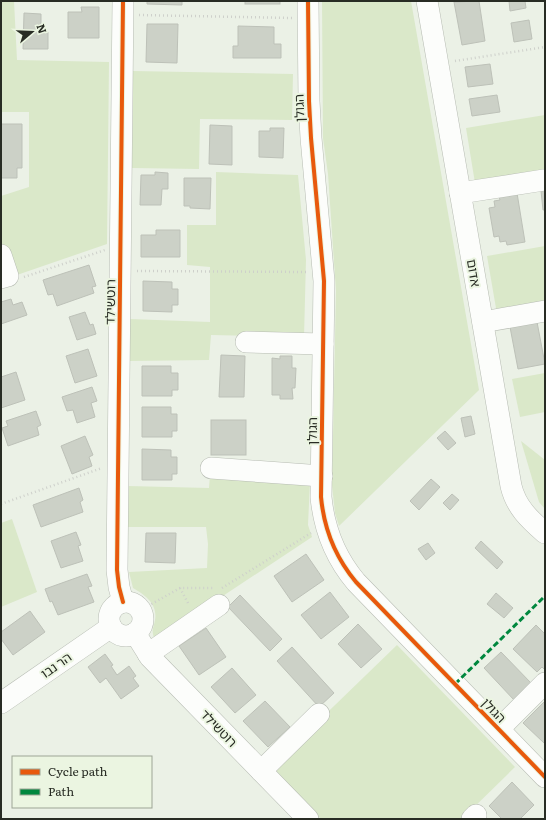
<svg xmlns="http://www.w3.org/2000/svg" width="546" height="820" font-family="Literata,'Noto Sans Hebrew',serif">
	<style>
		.green { fill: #dae8c9 }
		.building { fill: #ccd1c7; stroke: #bdc1b8 }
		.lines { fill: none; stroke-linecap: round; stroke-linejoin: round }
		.minor-casing { stroke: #b7bcb3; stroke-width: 22 }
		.path { stroke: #ced0cb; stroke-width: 2.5; stroke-dasharray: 1 3; stroke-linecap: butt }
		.minor { stroke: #fcfdfb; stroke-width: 21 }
		.quiet { stroke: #00873e; stroke-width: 3; stroke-dasharray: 6 3; stroke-linecap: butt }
		.cycleway-casing { stroke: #ebf5e1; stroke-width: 6 }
		.cycleway { stroke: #e8590c; stroke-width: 4 }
		.labels { text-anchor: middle; stroke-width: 4; stroke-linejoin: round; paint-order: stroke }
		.street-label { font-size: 13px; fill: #282c24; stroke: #ebf5e1 }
	</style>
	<rect width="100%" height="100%" fill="#ebf1e6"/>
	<g class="green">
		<path d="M1,1H14L17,60L109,62L107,244L14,276L1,241V196L29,187V112H1Z"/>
		<path d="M322,1H411L479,390L339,526L335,513L332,485L336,291L328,174L323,138Z"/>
		<path d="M133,71L293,74L292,120L200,119L199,169L132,168Z"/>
		<path d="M545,115V172L475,183L466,128Z"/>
		<path d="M216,172L298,175L306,260L304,337L211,335L209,360L130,361V319L210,322V267L187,265V225H216Z"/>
		<path d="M545,246V306L497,314L487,256Z"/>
		<path d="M545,373V412L520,417L512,379Z"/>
		<path d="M521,441L545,460V509L539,502Z"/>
		<path d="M210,475L310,482L308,525L312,537L155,641C151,629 153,631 155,620C158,604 145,595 133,588L129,572L207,568L208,544L206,527H127L128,486L209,488Z"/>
		<path d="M12,519L37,592L1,607V523Z"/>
		<path d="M397,645L515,767L462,819H321L271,767Z"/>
	</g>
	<g class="building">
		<path d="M147,1H182V5L147,4Z"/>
		<rect x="245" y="1" width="35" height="3"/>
		<path d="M479,1L485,41L462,45L454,2Z"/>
		<path d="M509,1H525L526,8L510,11Z"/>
		<path d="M81,7H99V38H68V12H82Z"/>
		<path d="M24,13L41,14V31L48,32V49H23Z"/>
		<path d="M529,20L532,39L514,42L511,23Z"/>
		<path d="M147,24H178L177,63L146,62Z"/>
		<path d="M238,26L274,27V44H281V58H233V46H238Z"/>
		<path d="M490,64L493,84L468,87L465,67Z"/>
		<path d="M497,95L500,112L472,116L469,99Z"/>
		<path d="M1,124H22V168H17V178H1Z"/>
		<path d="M210,125L232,126V165L209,164Z"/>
		<path d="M270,128H284L283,158L259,157V131H270Z"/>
		<path d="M155,172L168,173V189H162L161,205H140L141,175H155Z"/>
		<path d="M184,178H211L210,209L190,208V206H184Z"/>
		<path d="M545,190V210H543L541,191Z"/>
		<path d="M517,193L525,242L507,245L506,241L500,242L499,236L494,237L489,208L495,207L494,201L500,200L499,196Z"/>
		<path d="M156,230H180V257H141V235H156Z"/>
		<path d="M89,265L96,286L92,287L94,293L57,306L53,294L48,295L43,280Z"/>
		<path d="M143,281L172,282V289H178V305H172V312L143,311Z"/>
		<path d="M11,299L13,305L22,302L27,315L1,324V302Z"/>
		<path d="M85,312L90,325L93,324L96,334L77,340L69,317Z"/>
		<path d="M537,322L545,364L518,369L510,327Z"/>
		<path d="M88,349L97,376L75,383L66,356Z"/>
		<path d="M221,355L245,356L244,397H219Z"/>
		<path d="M280,356H292V368H296L295,388H292L293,399H280V395H272V358L280,359Z"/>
		<path d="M142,366H171V373H178V390H172V396H142Z"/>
		<path d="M16,372L25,400L1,408V377Z"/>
		<path d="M92,387L97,401L91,403L95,417L77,423L73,410L67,411L62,397Z"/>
		<path d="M142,407H171V414H177V431H172V437H142Z"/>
		<path d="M36,411L41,425L37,427L39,435L8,446L2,428L8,426L6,421Z"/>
		<path d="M471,416L475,434L465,437L461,418Z"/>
		<rect x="211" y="420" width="35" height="35"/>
		<path d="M445,431L456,443L448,450L437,438Z"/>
		<path d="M85,436L93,455L89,457L92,466L72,474L61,446Z"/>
		<path d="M142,449L171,450V457H177V474H172V480H142Z"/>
		<path d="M431,479L440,487L419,510L410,501Z"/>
		<path d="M79,488L83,500L80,502L83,512L41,527L33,505Z"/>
		<path d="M452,494L459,500L450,510L443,503Z"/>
		<path d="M76,532L81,545L78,546L83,561L61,568L51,541Z"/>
		<path d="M146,533H176L175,563L145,562Z"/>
		<path d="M481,541L503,562L497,569L475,548Z"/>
		<path d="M428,543L435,553L426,560L418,549Z"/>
		<path d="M306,554L324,580L292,602L274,576Z"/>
		<path d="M87,574L92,586L88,587L94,602L58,615L52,601L50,602L45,589Z"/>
		<path d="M330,592L349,617L321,639L301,615Z"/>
		<path d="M496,593L513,608L504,618L487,604Z"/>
		<path d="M240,595L282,639L270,651L228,607Z"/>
		<path d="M30,611L45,632L13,655L1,639V632Z"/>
		<path d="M358,624L382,649L361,668L338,644Z"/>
		<path d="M536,625L545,634V670L542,667L537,672L513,649Z"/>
		<path d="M206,628L226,657L199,675L179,646Z"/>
		<path d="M292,647L334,693L319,707L277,661Z"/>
		<path d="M501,652L531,683L514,700L484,668Z"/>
		<path d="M105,654L113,665L111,666L117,675L129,666L136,676L133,678L139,686L121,699L106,678L100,683L88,667Z"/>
		<path d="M232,668L256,695L235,713L211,687Z"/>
		<path d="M265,701L290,727L268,747L243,721Z"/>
		<path d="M545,701V741L544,743L523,723Z"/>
		<path d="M512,782L534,805L520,819H502L489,806Z"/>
	</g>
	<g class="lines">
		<defs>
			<g id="minor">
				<path d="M123,1L117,570L119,587L123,602"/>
				<path d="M308,1L309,101L311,138L324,281L321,497C324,529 335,557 356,582L545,777"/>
				<path d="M427,1L511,486C516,507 529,519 545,533"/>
				<path d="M460,193L544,180"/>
				<path d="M1,255L8,276L1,278"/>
				<path d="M483,322L545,311"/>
				<path d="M246,342L323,344"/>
				<path d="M211,468L322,476"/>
				<circle cx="126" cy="619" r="17"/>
				<path d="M135,633L150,657L308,819"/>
				<path d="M148,654L219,605"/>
				<path d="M1,703L111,627"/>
				<path d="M499,729L545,683"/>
				<path d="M261,771L319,714"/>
				<path d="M472,819L476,815"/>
			</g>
		</defs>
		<use href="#minor" class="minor-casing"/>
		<g class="path">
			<path d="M139,15L292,18"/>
			<path d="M455,61L545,47"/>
			<path d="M137,271L308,272"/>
			<path d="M24,277L105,250"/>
			<path d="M1,504L102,468"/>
			<path d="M180,588L189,605"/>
			<path d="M222,588L311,533"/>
			<path d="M141,610L180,588H213"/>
		</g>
		<use href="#minor" class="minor"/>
		<path class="quiet" d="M455,684L545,596"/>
		<defs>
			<g id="cycleway">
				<path d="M123,1L117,570L119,587L123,602"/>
				<path d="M308,1L309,101L311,138L324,281L321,497C324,529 335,557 356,582L545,777"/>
			</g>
		</defs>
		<use href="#cycleway" class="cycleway-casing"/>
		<use href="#cycleway" class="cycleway"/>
	</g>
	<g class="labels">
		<g class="street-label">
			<text transform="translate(299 108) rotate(-92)" y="5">הגולן</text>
			<text transform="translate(474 273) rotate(80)" y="5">אדום</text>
			<text transform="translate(110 302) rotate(-89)" y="5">רוטשילד</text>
			<text transform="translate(312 431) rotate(-89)" y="5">הגולן</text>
			<text transform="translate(56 665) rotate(-35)" y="5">הר נבו</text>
			<text transform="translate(494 710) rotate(46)" y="5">הגולן</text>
			<text transform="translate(219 728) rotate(46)" y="5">רוטשילד</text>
		</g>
	</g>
	<rect width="546" height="820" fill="none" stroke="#282c24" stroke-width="4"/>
	<rect x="12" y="756" width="140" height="52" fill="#ebf5e1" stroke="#9da595"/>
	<rect x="20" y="769" width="20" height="6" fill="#e8590c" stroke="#9da595"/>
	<text x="48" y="776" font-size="12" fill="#282c24">Cycle path</text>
	<rect x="20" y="789" width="20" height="6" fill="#00873e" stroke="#9da595"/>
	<text x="48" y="796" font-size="12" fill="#282c24">Path</text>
	<g transform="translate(32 32) rotate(71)" stroke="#ebf5e1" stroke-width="3" paint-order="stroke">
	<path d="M0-3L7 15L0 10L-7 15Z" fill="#282c24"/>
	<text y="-6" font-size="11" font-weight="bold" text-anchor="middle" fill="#282c24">N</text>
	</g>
</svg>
